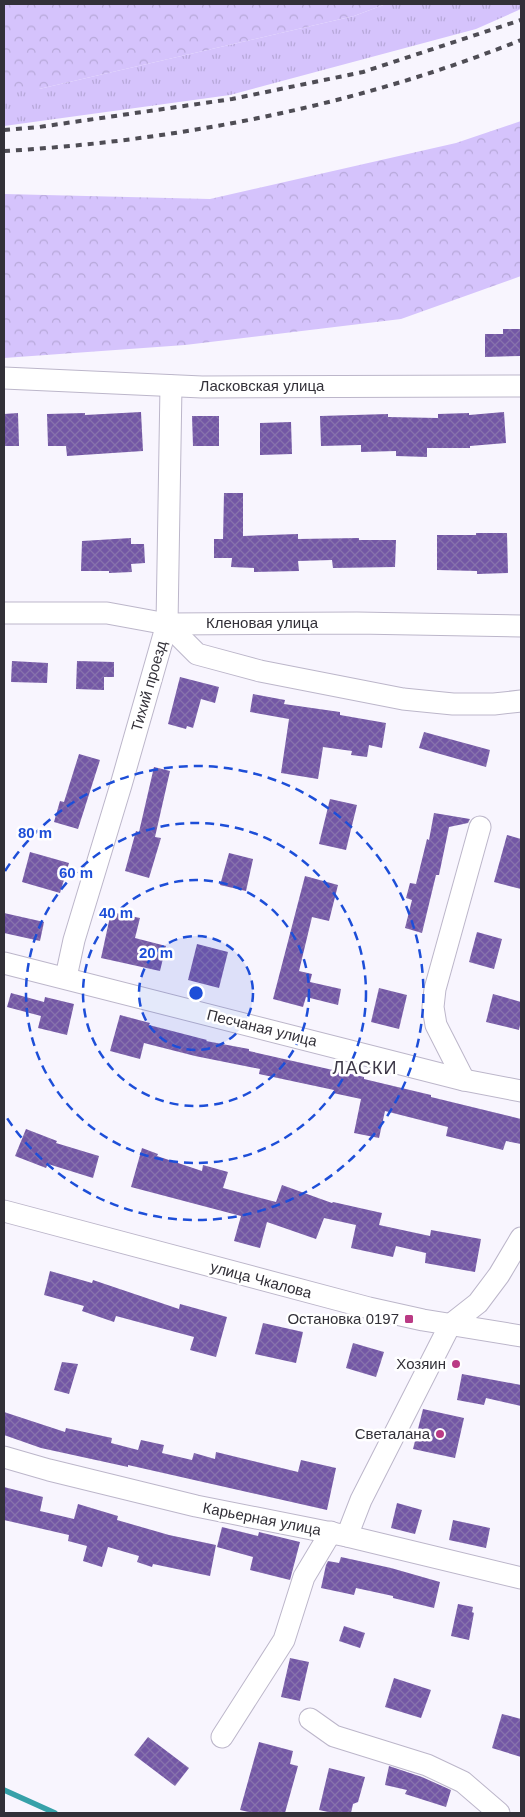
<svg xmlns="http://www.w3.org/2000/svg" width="525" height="1817" font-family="Arial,sans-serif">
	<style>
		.grass { fill: url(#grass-tufts) }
		.forest { fill: url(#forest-crowns) }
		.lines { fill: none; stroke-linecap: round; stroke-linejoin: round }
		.stream { stroke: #37a1a9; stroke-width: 5.5 }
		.building { fill: url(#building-cross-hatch) }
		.minor-casing { stroke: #bcb6ca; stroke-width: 23 }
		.minor { stroke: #fff; stroke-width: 21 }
		.rail { stroke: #4f4d55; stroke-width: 4; stroke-dasharray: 6 6; stroke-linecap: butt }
		.ring { fill: none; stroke: #1d4ed8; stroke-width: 2.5; stroke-dasharray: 9 6 }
		.poi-dot { fill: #ba3a84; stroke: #fff; stroke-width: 2 }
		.labels { text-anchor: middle; stroke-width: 5; stroke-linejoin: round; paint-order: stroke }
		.street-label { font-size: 15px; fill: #323038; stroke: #fff }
		.poi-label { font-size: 15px; fill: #323038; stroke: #fff; text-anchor: end }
		.quarter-label { font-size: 18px; letter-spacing: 1px; fill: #3e3949; stroke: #fff }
		.centre { fill: #1d4ed8; stroke: #fff; stroke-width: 2.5 }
		.ring-label { font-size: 15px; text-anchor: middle; font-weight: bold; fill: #1d4ed8; stroke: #fff; stroke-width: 5; stroke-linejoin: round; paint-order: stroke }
	</style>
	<defs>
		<pattern id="grass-tufts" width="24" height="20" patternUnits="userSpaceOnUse" patternTransform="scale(1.25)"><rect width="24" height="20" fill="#d5c3fc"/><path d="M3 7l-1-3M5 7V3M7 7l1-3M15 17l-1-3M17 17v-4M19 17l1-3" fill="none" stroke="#b7a8d9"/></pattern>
		<pattern id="forest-crowns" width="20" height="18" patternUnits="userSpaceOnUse" patternTransform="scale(1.25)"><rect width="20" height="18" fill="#d5c3fc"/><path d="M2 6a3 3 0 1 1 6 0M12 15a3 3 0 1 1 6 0" fill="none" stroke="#b7a8d9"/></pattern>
		<pattern id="building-cross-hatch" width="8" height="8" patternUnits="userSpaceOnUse" patternTransform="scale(1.25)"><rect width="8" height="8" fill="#7357a5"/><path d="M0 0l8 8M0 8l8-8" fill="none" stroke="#8772ac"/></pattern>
	</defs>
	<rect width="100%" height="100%" fill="#f8f5fe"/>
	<path class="grass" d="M386,4H521V9L476,29L230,95L4,126V89H39L354,16Z"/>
	<g class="forest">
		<path d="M4,4H386L354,16L39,89H4Z"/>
		<path d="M521,121V276L401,319L185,345L4,358V194L210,199L456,143Z"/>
	</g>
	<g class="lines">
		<path class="stream" d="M4,1790L55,1813"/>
	</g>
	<g class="building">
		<path d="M503,329H521V356L485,357V334H503Z"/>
		<path d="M141,412L143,451L67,456L66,446H48L47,414L85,413V415Z"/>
		<path d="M504,412L506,443L470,446V448H427V457L396,456V451L361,452V445L321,446L320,416L388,414V417L438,418V414L469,413V415Z"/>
		<path d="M18,413L19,446H4V414Z"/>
		<path d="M192,416H219V446H193Z"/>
		<path d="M291,422L292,454L260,455V423Z"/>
		<path d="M224,493H243V536L298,534V539L359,538V540H396L395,567L333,568L332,560L298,561L299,571L254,572V568L231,567L232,558H214V539H223Z"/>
		<path d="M476,533H507L508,573L477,574V571L437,570V535H476Z"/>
		<path d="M131,538V544H144L145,563L131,564L132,572L109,573V571H81L82,541Z"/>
		<path d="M12,661L48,663L47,683L11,682Z"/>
		<path d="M77,661L114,662V677H104V690L76,689Z"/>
		<path d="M180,677L219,687L215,703L201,699L193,728L187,726L186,729L168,724Z"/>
		<path d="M253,694L285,700L284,704L340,712V715L386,723L382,748L369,745L367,757L351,755L352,751L323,747L318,779L281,773L289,719L250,712Z"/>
		<path d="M424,732L490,750L486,767L419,748Z"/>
		<path d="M79,754L100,760L78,829L54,822L60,801L64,802Z"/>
		<path d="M154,767L170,771L155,837L161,838L149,878L125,871L136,831L139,832Z"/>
		<path d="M330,799L357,805L346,850L319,844Z"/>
		<path d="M434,813L470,819L468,823L449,827L439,875H436L422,933L405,928L412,900L406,898L410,883L416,884L427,839L429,840Z"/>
		<path d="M507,835L521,839V889L494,882Z"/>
		<path d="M30,852L69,863L60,893L22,882Z"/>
		<path d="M229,853L253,859L246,891L220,885Z"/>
		<path d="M305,876L338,885L329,921L312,917L299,971L312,974L310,982L341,989L338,1005L306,997L303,1007L273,999Z"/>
		<path d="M111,912L140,918L135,938L166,946L160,971L101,958Z"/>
		<path d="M4,913L44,922L40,941L4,933Z"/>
		<path d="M477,932L502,939L494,969L469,962Z"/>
		<path d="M197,944L228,952L219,988L188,980Z"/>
		<path d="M379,988L407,995L399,1029L371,1022Z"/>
		<path d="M11,993L44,1002L45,997L74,1004L67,1035L38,1028L41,1016L7,1007Z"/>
		<path d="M493,994L521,1002V1020L519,1030L486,1022Z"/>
		<path d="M120,1015L150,1023L149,1025L207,1040L206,1041L249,1049V1051L364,1077V1079L431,1095V1097L521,1119V1144L506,1141L503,1150L446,1136L448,1127L385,1111L379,1138L354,1133L361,1099L333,1093L334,1090L259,1074L260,1069L195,1056L144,1043L140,1059L110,1051Z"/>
		<path d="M26,1129L57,1141L56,1143L99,1156L93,1178L48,1164L46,1168L15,1156Z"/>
		<path d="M142,1148L158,1154L157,1156L202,1171L203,1165L228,1172L223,1188L276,1202L282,1185L332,1203L333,1202L382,1213L379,1225L430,1236L431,1230L481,1239L475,1272L425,1263L426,1253L396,1246L393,1257L351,1248L356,1225L324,1218L316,1239L267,1222L260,1248L234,1241L241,1216L131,1187Z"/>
		<path d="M50,1271L92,1283L93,1280L179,1309L180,1304L227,1317L216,1357L190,1350L194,1337L116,1316L114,1322L82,1311L84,1306L44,1295Z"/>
		<path d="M263,1323L303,1332L296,1363L255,1354Z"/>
		<path d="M353,1343L384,1352L376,1377L346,1368Z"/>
		<path d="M62,1362L78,1364L69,1394L54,1390Z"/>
		<path d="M462,1374L521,1385V1406L486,1398L484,1405L457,1400Z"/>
		<path d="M423,1409L464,1418L455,1458L413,1449Z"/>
		<path d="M4,1412L65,1432L66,1428L112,1438L111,1443L138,1450L141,1440L164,1445L162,1453L192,1460L194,1453L215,1459L216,1452L298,1472L301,1460L336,1468L327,1510L128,1465V1467L41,1448L4,1435Z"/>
		<path d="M4,1487L43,1497L40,1511L74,1519L78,1504L118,1516L117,1520L169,1535L216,1545L210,1576L153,1564L152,1567L137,1562L139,1556L108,1547L102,1567L83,1561L87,1546L68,1541L69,1535L4,1520Z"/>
		<path d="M397,1503L422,1510L415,1534L391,1528Z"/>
		<path d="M453,1520L490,1528L486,1548L449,1540Z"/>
		<path d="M222,1527L258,1536L259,1532L300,1542L290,1580L250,1570L253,1557L217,1547Z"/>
		<path d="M341,1557L391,1568L440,1582L434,1608L393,1598V1596L356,1588L354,1595L321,1588L326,1565L328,1561L339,1563Z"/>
		<path d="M458,1604L473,1607L472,1612L474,1613L469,1640L451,1636Z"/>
		<path d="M344,1626L365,1633L360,1648L339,1641Z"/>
		<path d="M290,1658L309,1662L300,1701L281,1697Z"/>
		<path d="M394,1678L431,1690L421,1718L385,1707Z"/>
		<path d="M502,1714L521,1719V1757L492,1748Z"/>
		<path d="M148,1737L189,1768L175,1786L134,1755Z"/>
		<path d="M259,1742L293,1751L290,1764L298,1766L285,1813H253L240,1810Z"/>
		<path d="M389,1766L422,1777L451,1790L446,1807L405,1794L407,1790L385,1785Z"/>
		<path d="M329,1768L365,1777L358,1802L353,1804L351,1813H333L319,1810Z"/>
	</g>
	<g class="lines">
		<defs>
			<g id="minor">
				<path d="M4,378L202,387L521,386"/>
				<path d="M4,613H107L167,624L357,623L521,626"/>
				<path d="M167,624L197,654L260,671L403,699L453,704H494L521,701"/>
				<path d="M4,963L464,1080L521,1091"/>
				<path d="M66,977L74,940L121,785L167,624L171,386"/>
				<path d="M464,1080L436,1025L433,1007L435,989L480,827"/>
				<path d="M4,1211L369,1308L423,1320L521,1336"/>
				<path d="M4,1457L49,1470L196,1506L347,1536L521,1578"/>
				<path d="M347,1536L361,1500L450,1325L478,1303L499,1275L521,1238"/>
				<path d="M310,1719L334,1736L427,1765L463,1782L499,1813"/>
				<path d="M222,1737L284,1640L304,1577L331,1532"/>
			</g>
		</defs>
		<use href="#minor" class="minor-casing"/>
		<use href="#minor" class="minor"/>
		<g class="rail">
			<path d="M4,130L39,127L232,99L363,72L521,20"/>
			<path d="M4,151C179,141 359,105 521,40"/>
		</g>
	</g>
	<circle cx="196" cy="993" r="57" fill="#1d4ed8" fill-opacity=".12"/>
	<g class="ring">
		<circle cx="196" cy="993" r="57"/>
		<circle cx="196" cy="993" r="113"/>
		<circle cx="196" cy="993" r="170"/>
		<path d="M5 871A227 227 0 1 1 5 1115"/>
	</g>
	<g class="poi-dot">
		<rect x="404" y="1314" width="10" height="10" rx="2.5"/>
		<circle cx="456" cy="1364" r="5"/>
		<circle cx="440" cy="1434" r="5"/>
	</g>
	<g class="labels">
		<g class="street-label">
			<text x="262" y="391">Ласковская улица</text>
			<text x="262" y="628">Кленовая улица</text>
			<text transform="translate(149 686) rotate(-74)" y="5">Тихий проезд</text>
			<text transform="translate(262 1028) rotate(14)" y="5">Песчаная улица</text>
			<text transform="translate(261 1280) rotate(15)" y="5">улица Чкалова</text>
			<text transform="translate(262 1519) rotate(11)" y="5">Карьерная улица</text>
		</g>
		<g class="poi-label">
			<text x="399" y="1324">Остановка 0197</text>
			<text x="446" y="1369">Хозяин</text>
			<text x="430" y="1439">Светалана</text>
		</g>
		<g class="quarter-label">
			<text x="365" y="1074">ЛАСКИ</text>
		</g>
	</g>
	<circle cx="196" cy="993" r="8" class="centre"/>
	<g class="ring-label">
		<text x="35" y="838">80 m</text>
		<text x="76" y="878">60 m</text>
		<text x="116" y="918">40 m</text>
		<text x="156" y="958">20 m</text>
	</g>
	<rect width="525" height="1817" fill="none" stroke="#323038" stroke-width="10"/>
</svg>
